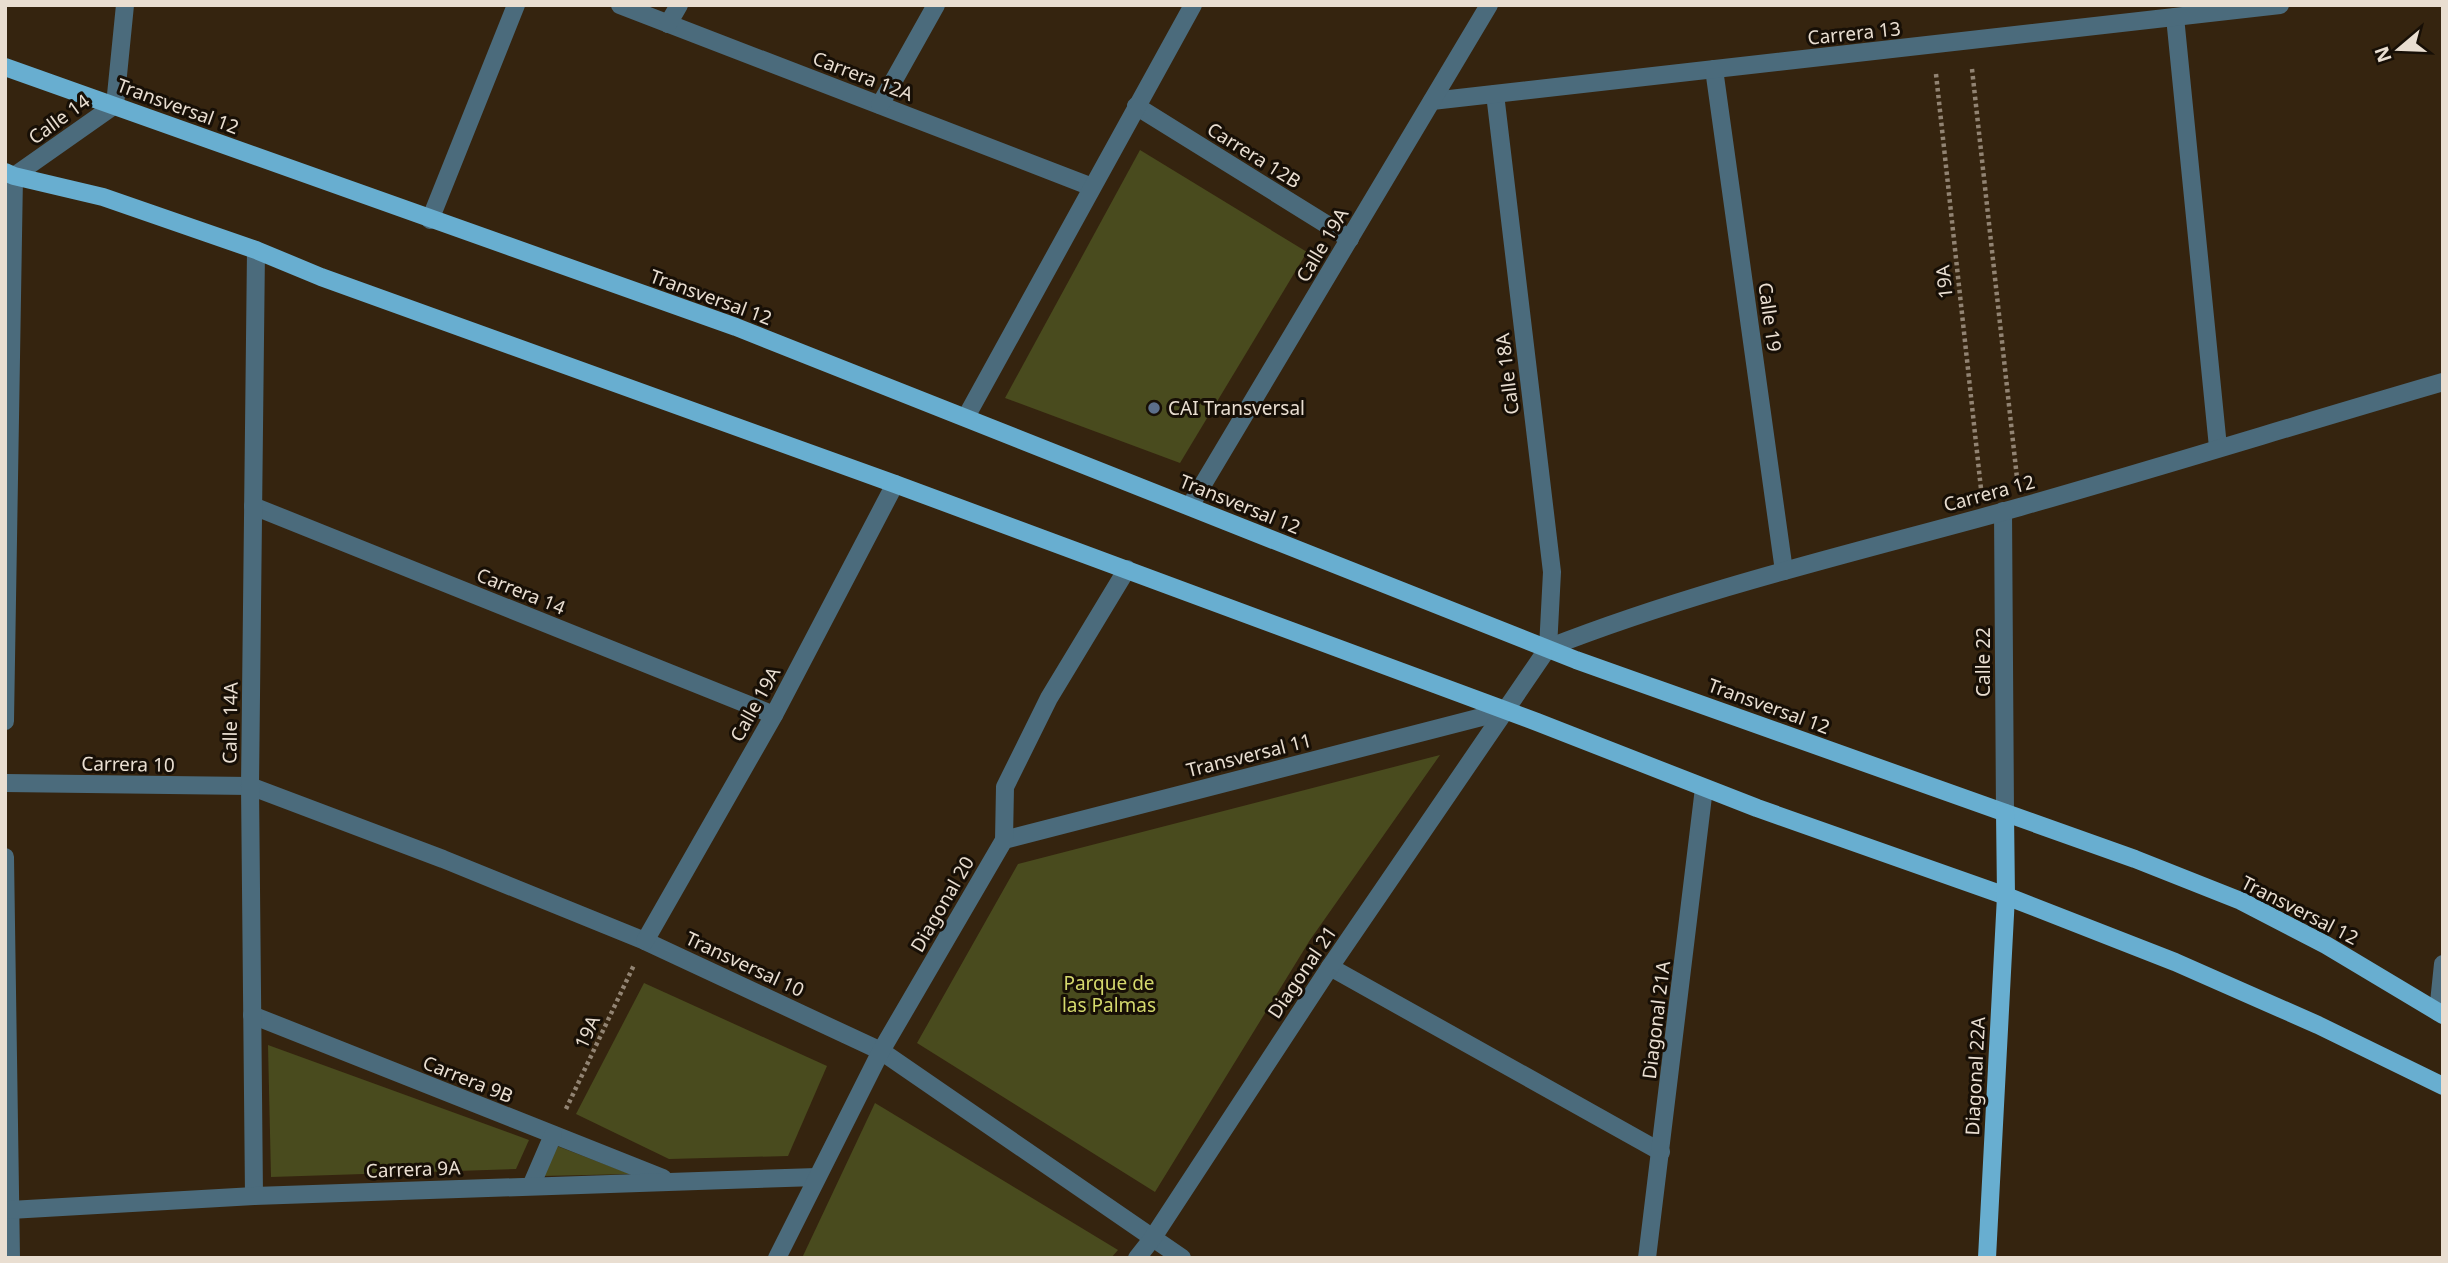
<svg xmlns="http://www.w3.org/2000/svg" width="2448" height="1263" font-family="'Noto Sans',sans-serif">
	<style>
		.green { fill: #494b1e }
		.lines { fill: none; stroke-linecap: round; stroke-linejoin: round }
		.path { stroke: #928473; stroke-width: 4.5; stroke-dasharray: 3.5 3.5; stroke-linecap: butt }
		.minor { stroke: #4b6b7c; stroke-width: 18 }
		.major { stroke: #68aed0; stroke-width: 18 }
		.service-dot { fill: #5c6f8a; stroke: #170f06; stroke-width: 2.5 }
		.labels { text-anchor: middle; stroke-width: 6; stroke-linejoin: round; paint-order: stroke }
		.street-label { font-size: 19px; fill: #e9ded1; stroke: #170f06 }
		.poi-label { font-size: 19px; fill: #e9ded1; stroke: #170f06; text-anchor: start }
		.park-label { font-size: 19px; fill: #d5d96d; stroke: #170f06 }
	</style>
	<rect width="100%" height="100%" fill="#35240f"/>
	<g class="green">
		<path d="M1140,150L1307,252L1180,463L1005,398Z"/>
		<path d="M1440,755L1310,940L1155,1192L917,1043L1018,864Z"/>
		<path d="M644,983L827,1066L788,1156L669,1159L576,1114Z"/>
		<path d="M268,1045L529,1140L516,1169L271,1177Z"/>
		<path d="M875,1103L1118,1250L1111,1258H802Z"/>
		<path d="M557,1146L630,1174L543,1176Z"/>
	</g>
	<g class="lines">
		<g class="path">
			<path d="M1972,69L2017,478"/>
			<path d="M1936,74L1981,489"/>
			<path d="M566,1109L634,965"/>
		</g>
		<g class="minor">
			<path d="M620,5L1092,187"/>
			<path d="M2175,17L2218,447"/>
			<path d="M668,24L679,5"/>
			<path d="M1714,69L1784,571"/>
			<path d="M1495,94L1552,572L1548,648"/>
			<path d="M1432,101L2280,5"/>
			<path d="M880,105L936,5"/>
			<path d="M1136,106L1350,239"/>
			<path d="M430,220L516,5"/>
			<path d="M966,417L1193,5"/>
			<path d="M253,506L774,715"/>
			<path d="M1190,506L1489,5"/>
			<path d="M2003,511L2005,813"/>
			<path d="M1548,648C1701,588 1862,551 2020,507C2161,467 2302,423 2443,382"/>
			<path d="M5,721L14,176L115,105L125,5"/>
			<path d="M5,783L250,786L443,859L645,941L881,1051L1182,1258"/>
			<path d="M1004,840L1505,711"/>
			<path d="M5,857L11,1258"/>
			<path d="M645,941L774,715L895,484"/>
			<path d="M1330,967L1661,1152"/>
			<path d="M2438,1012L2443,964"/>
			<path d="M252,1015L663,1178"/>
			<path d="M531,1186L553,1135"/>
			<path d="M254,1196L250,786L256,250"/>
			<path d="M10,1210L254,1196L817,1177"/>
			<path d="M777,1258L881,1051L1004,840L1005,787L1049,698L1127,569"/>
			<path d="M1137,1258L1152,1239L1330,967L1548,648"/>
			<path d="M1647,1258L1704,788"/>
		</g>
		<g class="major">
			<path d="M5,67L736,327L1576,660L2135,859L2241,901L2326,945L2443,1015"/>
			<path d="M5,172L14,176L103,197L256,250L321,277L895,484L1537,722L1757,808L2006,896L2175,962L2318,1025L2443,1086"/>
			<path d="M1987,1258L2006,896L2005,813"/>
		</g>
	</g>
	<circle class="service-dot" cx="1154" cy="408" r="7"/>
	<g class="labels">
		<g class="street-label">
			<text transform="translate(1854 33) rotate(-6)" y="7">Carrera 13</text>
			<text transform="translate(863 76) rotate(21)" y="7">Carrera 12A</text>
			<text transform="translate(178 106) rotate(20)" y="7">Transversal 12</text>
			<text transform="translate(59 119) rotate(-36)" y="7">Calle 14</text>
			<text transform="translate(1254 155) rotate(32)" y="7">Carrera 12B</text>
			<text transform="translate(1322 245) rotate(-59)" y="7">Calle 19A</text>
			<text transform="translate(1944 282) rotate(-96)" y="7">19A</text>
			<text transform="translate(711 297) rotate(20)" y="7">Transversal 12</text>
			<text transform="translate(1770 317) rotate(82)" y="7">Calle 19</text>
			<text transform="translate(1507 374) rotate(-97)" y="7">Calle 18A</text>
			<text transform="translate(1989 493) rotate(-15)" y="7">Carrera 12</text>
			<text transform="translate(1240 504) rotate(22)" y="7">Transversal 12</text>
			<text transform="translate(521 591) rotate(22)" y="7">Carrera 14</text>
			<text transform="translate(1983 662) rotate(-90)" y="7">Calle 22</text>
			<text transform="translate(755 704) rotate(-61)" y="7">Calle 19A</text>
			<text transform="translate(1769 706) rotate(20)" y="7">Transversal 12</text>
			<text transform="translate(230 723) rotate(-89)" y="7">Calle 14A</text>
			<text transform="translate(1249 755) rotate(-14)" y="7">Transversal 11</text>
			<text transform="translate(128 764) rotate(1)" y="7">Carrera 10</text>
			<text transform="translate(942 904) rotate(-60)" y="7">Diagonal 20</text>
			<text transform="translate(2300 910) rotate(27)" y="7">Transversal 12</text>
			<text transform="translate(745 964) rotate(25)" y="7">Transversal 10</text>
			<text transform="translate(1302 972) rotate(-56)" y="7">Diagonal 21</text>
			<text transform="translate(1656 1020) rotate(-83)" y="7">Diagonal 21A</text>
			<text transform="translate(587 1032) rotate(-65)" y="7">19A</text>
			<text transform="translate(1975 1076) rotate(-87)" y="7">Diagonal 22A</text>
			<text transform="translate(468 1079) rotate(22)" y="7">Carrera 9B</text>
			<text transform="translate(413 1169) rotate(-2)" y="7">Carrera 9A</text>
		</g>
		<g class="poi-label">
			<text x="1168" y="415">CAI Transversal</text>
		</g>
		<g class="park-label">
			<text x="1109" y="990">Parque de<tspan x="1109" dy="22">las Palmas</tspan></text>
		</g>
	</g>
	<rect width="2448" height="1263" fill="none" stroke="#e9ded1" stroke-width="14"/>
	<g transform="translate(2399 49) rotate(251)" stroke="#170f06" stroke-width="5" paint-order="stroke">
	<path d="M0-5L12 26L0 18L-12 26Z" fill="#e9ded1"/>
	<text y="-10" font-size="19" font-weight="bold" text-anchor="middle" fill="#e9ded1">N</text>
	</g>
</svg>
